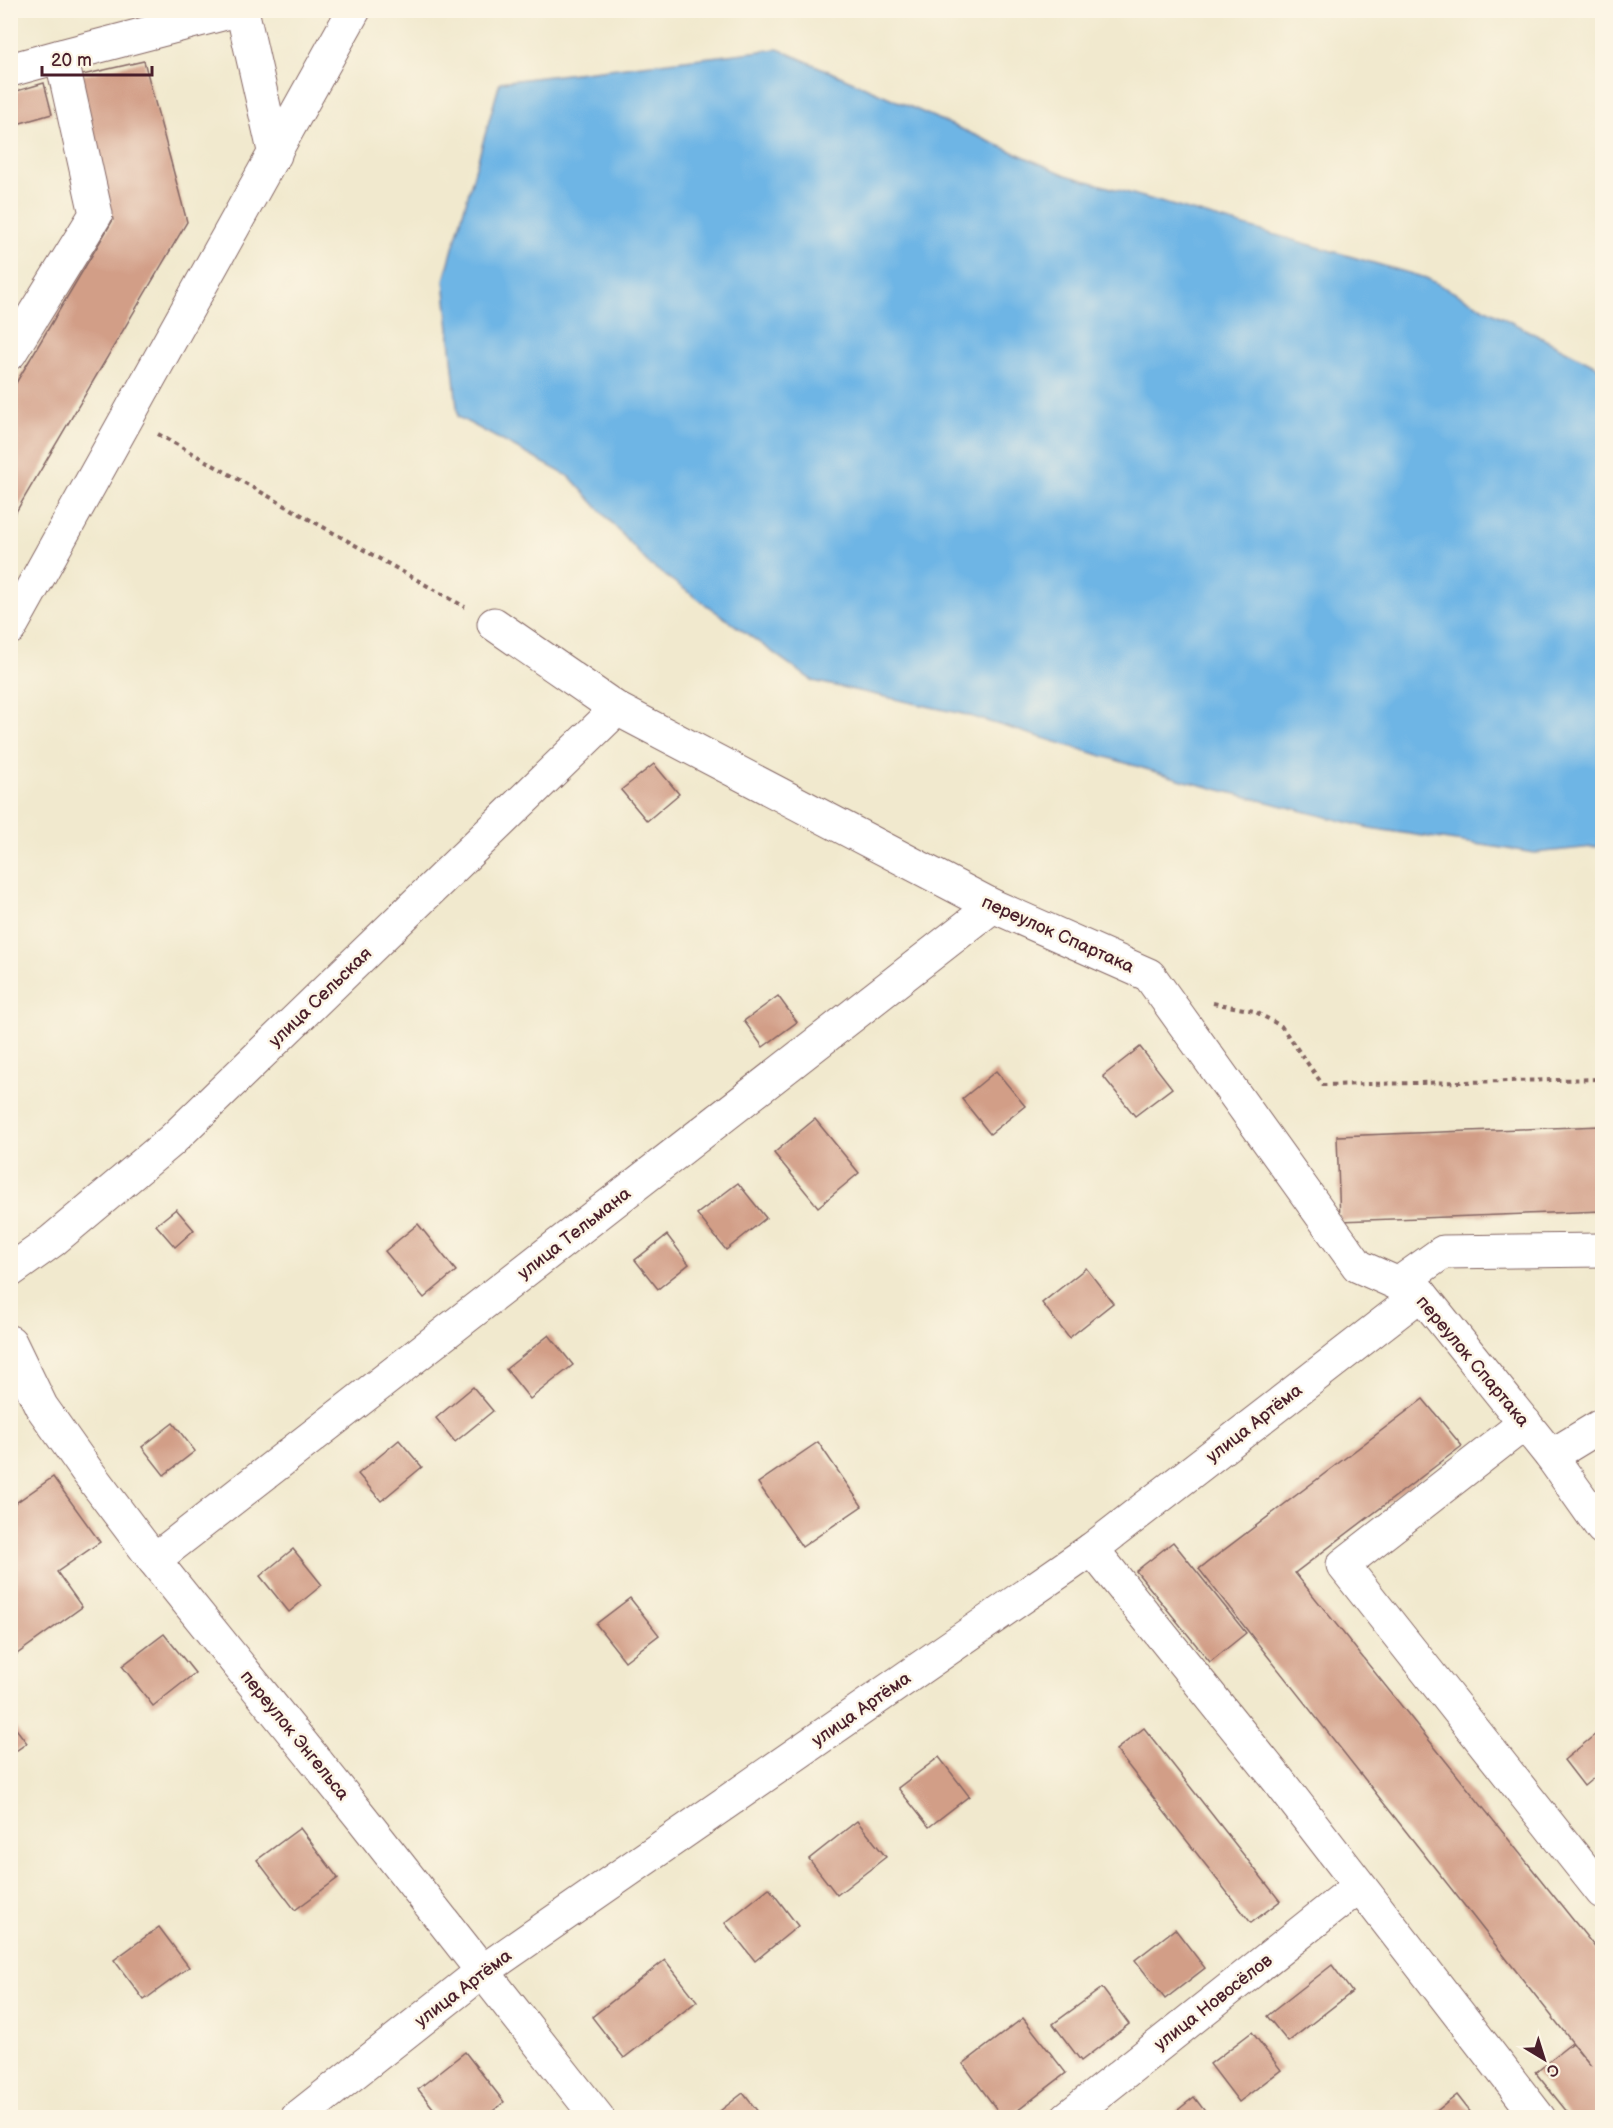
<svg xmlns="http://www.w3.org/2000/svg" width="1613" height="2128" font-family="'Balsamiq Sans',sans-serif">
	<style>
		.water { fill: #6eb5e5; stroke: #5c6a88; stroke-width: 1.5 }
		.building { fill: #d29e87 }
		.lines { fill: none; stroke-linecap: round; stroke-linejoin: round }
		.minor-casing { stroke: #846664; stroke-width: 35 }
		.path { stroke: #846664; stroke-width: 4; stroke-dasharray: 4.5 4.5; stroke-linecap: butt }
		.minor { stroke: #fff; stroke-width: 33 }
		.labels { text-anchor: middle; stroke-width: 5; stroke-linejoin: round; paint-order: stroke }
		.street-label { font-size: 18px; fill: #4a1f2b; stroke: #fcf5e5 }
	</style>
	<rect width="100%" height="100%" fill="#fcf5e5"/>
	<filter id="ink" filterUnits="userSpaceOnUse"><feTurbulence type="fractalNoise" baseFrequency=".0167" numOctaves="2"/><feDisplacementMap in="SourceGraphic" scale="12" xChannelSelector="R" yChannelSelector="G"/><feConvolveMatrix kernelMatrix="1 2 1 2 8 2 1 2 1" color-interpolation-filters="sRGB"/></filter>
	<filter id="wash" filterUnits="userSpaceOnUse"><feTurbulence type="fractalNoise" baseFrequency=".008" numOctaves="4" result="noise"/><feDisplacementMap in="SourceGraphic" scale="24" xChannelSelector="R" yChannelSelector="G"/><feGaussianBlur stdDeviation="1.35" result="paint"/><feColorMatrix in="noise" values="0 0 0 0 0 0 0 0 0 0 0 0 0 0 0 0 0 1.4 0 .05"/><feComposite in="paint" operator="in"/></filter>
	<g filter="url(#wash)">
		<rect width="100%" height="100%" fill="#f1e9ce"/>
		<path class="water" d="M778,49L1066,175L1426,278L1602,369V846L1535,853L1370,828L1189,782L963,714L813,681L649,564L570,477L458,417L444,280L500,82Z"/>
		<g id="blocks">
			<g class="building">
				<path d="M144,61L187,222L10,522V393L113,220L78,76Z"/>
				<path d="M44,83L52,114L10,126V93Z"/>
				<path d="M654,764L679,794L647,821L621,790Z"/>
				<path d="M778,996L797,1022L763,1047L744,1021Z"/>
				<path d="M1140,1047L1172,1088L1135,1116L1103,1076Z"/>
				<path d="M996,1071L1025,1106L990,1134L962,1099Z"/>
				<path d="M815,1119L859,1173L818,1207L774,1153Z"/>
				<path d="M1602,1126V1211L1340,1221L1337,1136Z"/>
				<path d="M738,1183L766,1218L726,1250L697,1214Z"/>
				<path d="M176,1209L194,1230L175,1247L156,1225Z"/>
				<path d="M418,1224L456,1271L424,1298L385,1251Z"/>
				<path d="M667,1235L689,1264L658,1289L635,1260Z"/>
				<path d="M1086,1268L1113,1303L1069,1338L1042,1303Z"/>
				<path d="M549,1335L573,1365L530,1399L506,1369Z"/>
				<path d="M473,1387L493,1411L455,1442L436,1418Z"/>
				<path d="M1423,1399L1462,1446L1295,1573L1602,1956V2118H1572L1535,2072L1572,2043L1591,2066L1199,1569Z"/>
				<path d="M173,1423L195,1451L164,1475L142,1447Z"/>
				<path d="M399,1440L422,1467L381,1501L358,1474Z"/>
				<path d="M818,1442L862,1506L802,1547L758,1483Z"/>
				<path d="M53,1477L100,1542L57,1572L82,1607L10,1659V1507Z"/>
				<path d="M1173,1542L1246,1633L1210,1662L1136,1571Z"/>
				<path d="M293,1549L322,1585L289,1612L260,1576Z"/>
				<path d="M630,1598L659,1635L625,1661L596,1624Z"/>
				<path d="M164,1634L195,1673L153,1706L122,1666Z"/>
				<path d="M10,1721L27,1743L10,1755Z"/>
				<path d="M1144,1728L1280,1901L1251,1923L1116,1750Z"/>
				<path d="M1602,1729V1771L1584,1786L1564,1760Z"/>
				<path d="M939,1757L969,1796L929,1827L898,1788Z"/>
				<path d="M857,1821L886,1857L837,1895L809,1859Z"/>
				<path d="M300,1828L338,1878L295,1910L257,1860Z"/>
				<path d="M769,1888L798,1926L755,1961L725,1923Z"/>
				<path d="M159,1927L189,1967L144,2000L114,1960Z"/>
				<path d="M1175,1929L1205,1968L1165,1999L1135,1960Z"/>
				<path d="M665,1960L697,2001L624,2058L592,2017Z"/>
				<path d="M1332,1965L1352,1992L1288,2042L1267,2016Z"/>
				<path d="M1102,1988L1129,2024L1081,2061L1053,2024Z"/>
				<path d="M1023,2018L1066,2073L1008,2118H1003L963,2064Z"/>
				<path d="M1252,2032L1281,2070L1239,2102L1210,2064Z"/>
				<path d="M465,2052L504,2102L484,2118H441L418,2089Z"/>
				<path d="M743,2093L763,2118H711Z"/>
				<path d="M1457,2095L1475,2118H1436L1433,2114Z"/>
				<path d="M1194,2097L1210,2118H1168Z"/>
			</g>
		</g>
	</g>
	<g filter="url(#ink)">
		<use href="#blocks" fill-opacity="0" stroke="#846664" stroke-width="1.5"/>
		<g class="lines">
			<defs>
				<g id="minor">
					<path d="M242,10L275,155"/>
					<path d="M10,70L61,56"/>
					<path d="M10,353L96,214L61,56L237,10"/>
					<path d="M494,624L617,709L993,906L1149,975L1358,1266L1421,1294L1551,1456L1602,1528"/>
					<path d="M10,628L354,10"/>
					<path d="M10,1271L52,1241L171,1141L617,709"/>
					<path d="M1398,1284L1443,1252L1602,1250"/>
					<path d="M10,1342L41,1406L87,1471L154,1560L361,1817L598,2118"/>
					<path d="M1525,1423L1343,1565L1602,1892"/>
					<path d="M1551,1456L1602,1425"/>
					<path d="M1092,1549L1278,1780L1539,2118"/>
					<path d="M154,1560L993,906"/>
					<path d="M297,2118L483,1971L1092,1549L1421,1294"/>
					<path d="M1067,2118L1359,1886"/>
				</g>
			</defs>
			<use href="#minor" class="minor-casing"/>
			<g class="path">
				<path d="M158,434L465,607"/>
				<path d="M1213,1003L1254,1011L1281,1026L1323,1085L1602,1079"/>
			</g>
			<use href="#minor" class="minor"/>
		</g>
	</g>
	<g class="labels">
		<g class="street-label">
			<text transform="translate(1058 934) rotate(24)" y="6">переулок Спартака</text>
			<text transform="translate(320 997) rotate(-44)" y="6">улица Сельская</text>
			<text transform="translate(574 1233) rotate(-38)" y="6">улица Тельмана</text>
			<text transform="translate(1473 1361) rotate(50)" y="6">переулок Спартака</text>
			<text transform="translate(1254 1423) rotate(-38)" y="6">улица Артёма</text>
			<text transform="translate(861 1709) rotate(-35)" y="6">улица Артёма</text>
			<text transform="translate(295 1735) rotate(51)" y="6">переулок Энгельса</text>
			<text transform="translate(463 1988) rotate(-37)" y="6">улица Артёма</text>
			<text transform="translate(1213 2002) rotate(-38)" y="6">улица Новосёлов</text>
		</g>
	</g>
	<rect width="1613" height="2128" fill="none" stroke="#fcf5e5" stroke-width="36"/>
	<g transform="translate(1544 2059) rotate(142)" stroke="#fcf5e5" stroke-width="4.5" paint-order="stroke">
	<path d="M0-4.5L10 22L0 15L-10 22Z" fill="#4a1f2b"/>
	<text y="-9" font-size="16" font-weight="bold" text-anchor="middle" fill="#4a1f2b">С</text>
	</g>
	<path d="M42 66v9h110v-9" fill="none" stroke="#4a1f2b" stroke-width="3"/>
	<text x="51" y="66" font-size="18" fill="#4a1f2b" stroke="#fcf5e5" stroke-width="4.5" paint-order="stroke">20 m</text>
</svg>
